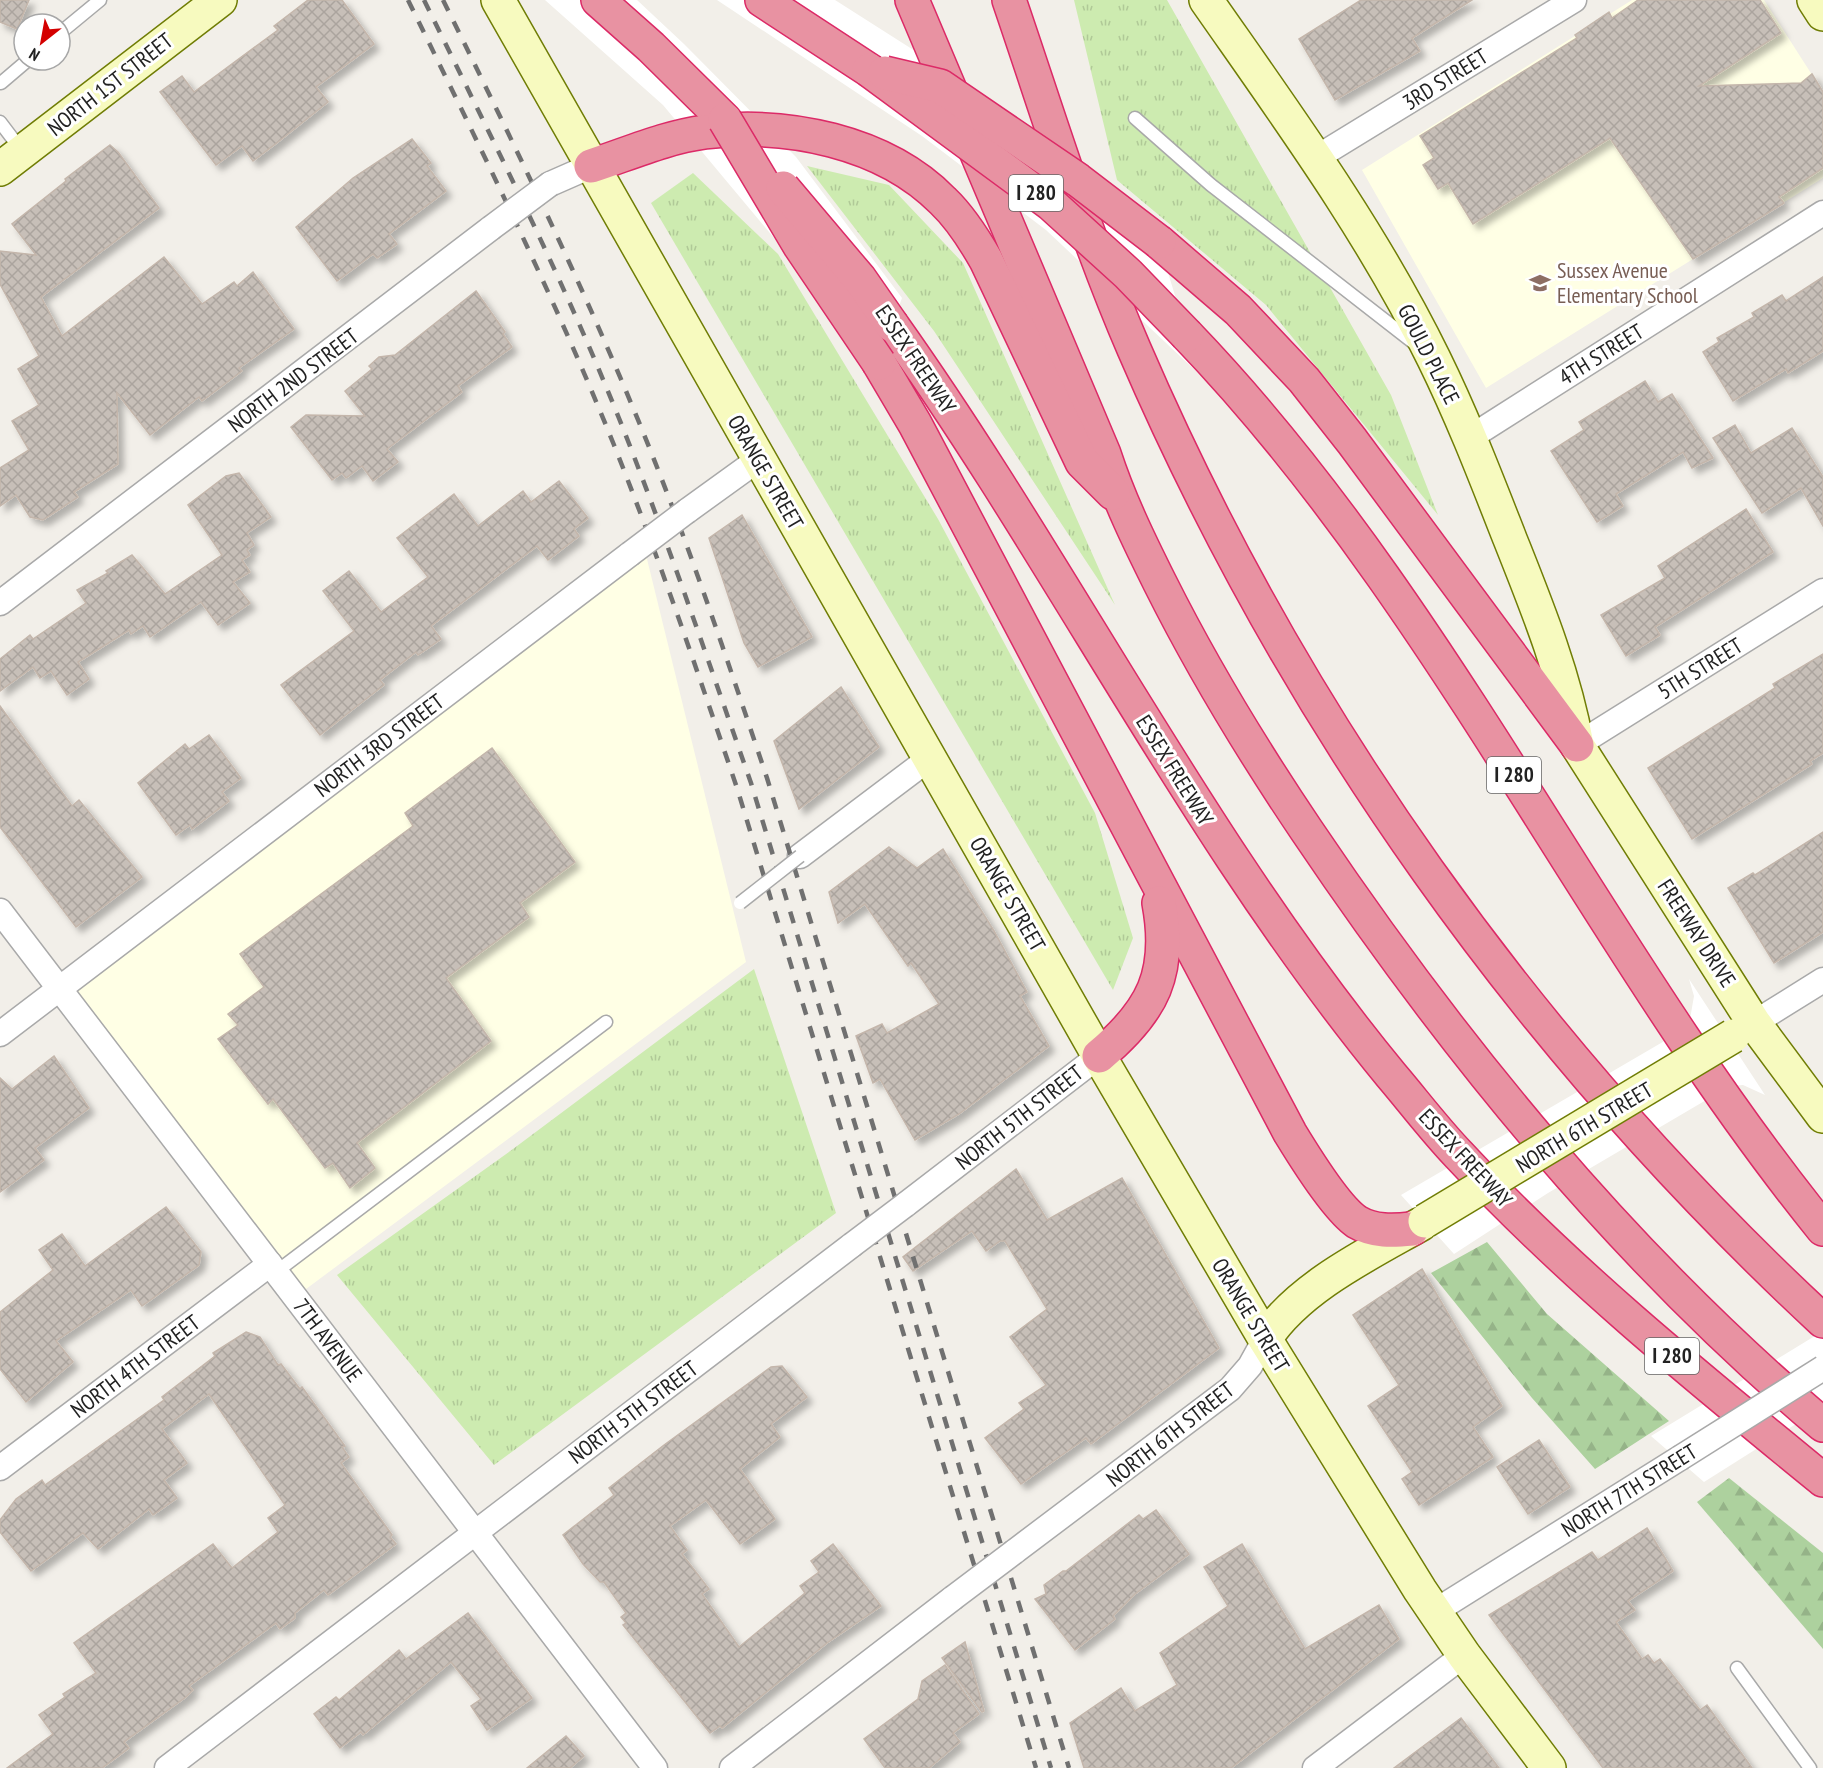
<svg xmlns="http://www.w3.org/2000/svg" width="1823" height="1768" font-family="'PT Sans Narrow',sans-serif">
	<style>
		.education { fill: #ffffe5 }
		.grass { fill: url(#grass-tufts) }
		.forest { fill: url(#forest-firs) }
		.pier { fill: #fff }
		.building { fill: url(#building-cross-hatch); stroke: #c4b6ab; stroke-width: 1.5; filter: url(#shadow) }
		.lines { fill: none; stroke-linecap: round; stroke-linejoin: round }
		.lane-casing { stroke: #a9a9a9; stroke-width: 15 }
		.street-casing { stroke: #a9a9a9; stroke-width: 27 }
		.secondary-casing { stroke: #707d05; stroke-width: 36 }
		.highway-casing { stroke: #dc2a67; stroke-width: 36 }
		.lane { stroke: #fff; stroke-width: 12 }
		.street { stroke: #fff; stroke-width: 24 }
		.secondary { stroke: #f7fabf; stroke-width: 33 }
		.highway { stroke: #e892a2; stroke-width: 33 }
		.rail { stroke: #707070; stroke-width: 4.5; stroke-dasharray: 12 12; stroke-linecap: butt }
		.lane-bridge-casing { stroke: #a9a9a9; stroke-width: 15; stroke-linecap: butt }
		.street-bridge-casing { stroke: #a9a9a9; stroke-width: 27; stroke-linecap: butt }
		.secondary-bridge-casing { stroke: #707d05; stroke-width: 36; stroke-linecap: butt }
		.highway-bridge-casing { stroke: #dc2a67; stroke-width: 36; stroke-linecap: butt }
		.lane-bridge { stroke: #fff; stroke-width: 12 }
		.street-bridge { stroke: #fff; stroke-width: 24 }
		.secondary-bridge { stroke: #f7fabf; stroke-width: 33 }
		.highway-bridge { stroke: #e892a2; stroke-width: 33 }
		.labels { text-anchor: middle; stroke-width: 6; stroke-linejoin: round; paint-order: stroke }
		.shield { fill: #fff; stroke: #646464; stroke-width: 1.5 }
		.shield-label { font-size: 21px; font-weight: bold; fill: #222 }
		.street-label { font-size: 22px; fill: #222; stroke: #fff }
		.education-label { font-size: 22px; fill: #785e54; stroke: #fff; text-anchor: start }
	</style>
	<defs>
		<pattern id="grass-tufts" width="24" height="20" patternUnits="userSpaceOnUse" patternTransform="scale(1.5)"><rect width="24" height="20" fill="#cdebb0"/><path d="M3 7l-1-3M5 7V3M7 7l1-3M15 17l-1-3M17 17v-4M19 17l1-3" fill="none" stroke="#b0c997"/></pattern>
		<pattern id="forest-firs" width="22" height="20" patternUnits="userSpaceOnUse" patternTransform="scale(1.5)"><rect width="22" height="20" fill="#add19e"/><path d="M5 1l3.5 6h-7zM16 11l3.5 6h-7z" fill="#95b388"/></pattern>
		<pattern id="building-cross-hatch" width="8" height="8" patternUnits="userSpaceOnUse" patternTransform="scale(1.5)"><rect width="8" height="8" fill="#c7bfb8"/><path d="M0 0l8 8M0 8l8-8" fill="none" stroke="#aba49e"/></pattern>
		<filter id="shadow"><feDropShadow dx="5.5" dy="5.5" stdDeviation="3" flood-color="#0004"/></filter>
	</defs>
	<rect width="100%" height="100%" fill="#f2efe9"/>
	<g class="education">
		<path d="M1632,0H1764L1823,92V178L1486,388L1362,170Z"/>
		<path d="M646,555L746,962L302,1292L71,993Z"/>
	</g>
	<g class="grass">
		<path d="M1074,0H1167L1391,395L1438,515L1266,305L1117,180Z"/>
		<path d="M807,166L889,185L963,263L1115,605L934,331Z"/>
		<path d="M693,173L778,254L938,519L1095,813L1133,938L1113,990L651,203Z"/>
		<path d="M754,969L836,1213L494,1465L337,1275L513,1149Z"/>
	</g>
	<g class="forest">
		<path d="M1487,1242L1547,1314L1669,1421L1595,1469L1532,1398L1431,1273Z"/>
		<path d="M1729,1478L1823,1553V1649L1697,1502Z"/>
	</g>
	<g class="pier">
		<path d="M545,0H637L684,44L796,157L902,298L892,325L825,299L663,105Z"/>
		<path d="M717,0H835L1003,107L1151,217L1199,374L1046,230L922,136Z"/>
		<path d="M1689,979L1765,1095L1743,1085L1730,1086L1548,1193L1454,1254L1401,1195L1673,1036L1690,1019L1694,996Z"/>
		<path d="M1823,1331V1407L1704,1482L1651,1436Z"/>
	</g>
	<g class="building">
		<path d="M0,0H29L17,29L0,22Z"/>
		<path d="M308,0H342L374,44L316,87L328,102L278,142L253,161L242,146L216,165L160,92L182,76L194,92L278,30L274,26Z"/>
		<path d="M1361,0H1472L1412,38L1420,51L1335,100L1299,39Z"/>
		<path d="M1638,0H1760L1781,33L1699,86L1801,83L1812,74L1823,92V168L1779,197L1784,203L1693,259L1610,138L1473,224L1448,183L1438,189L1423,165L1434,158L1420,136L1577,38L1575,35L1609,12L1612,18Z"/>
		<path d="M412,139L431,163L427,166L446,191L389,234L397,244L377,258L373,254L337,281L296,227L353,178Z"/>
		<path d="M110,145L118,152L159,208L41,297L62,336L164,257L202,304L234,282L237,286L253,272L294,329L239,368L242,371L202,401L199,397L150,435L117,393L118,464L74,492L78,497L43,520L30,517L16,495L0,506V468L29,450L12,421L39,405L18,369L39,356L0,284V251L36,255L12,224L66,181L65,179Z"/>
		<path d="M1823,277V351L1788,373L1786,369L1733,401L1703,352L1719,342L1717,338L1754,317L1752,313L1782,295L1786,301Z"/>
		<path d="M476,291L505,332L503,334L512,347L458,386L462,392L387,449L398,462L373,481L362,466L346,478L342,473L332,480L291,427L306,415L365,416L345,391L372,369L369,366L379,357L395,355Z"/>
		<path d="M1645,381L1658,402L1672,394L1713,458L1692,468L1683,452L1616,494L1623,506L1597,522L1551,451L1584,430L1579,422Z"/>
		<path d="M1735,425L1751,453L1792,428L1823,477V526L1801,488L1762,513L1713,438Z"/>
		<path d="M239,473L271,517L247,533L254,545L247,550L250,555L242,560L250,572L233,582L250,603L218,625L201,602L150,637L143,626L131,634L129,630L78,662L89,679L67,695L51,671L40,678L33,667L0,691V659L30,635L33,639L86,603L77,590L108,573L106,571L132,555L165,594L222,555L188,505L226,476Z"/>
		<path d="M559,481L588,518L574,529L579,536L548,560L537,546L431,626L441,639L418,655L416,652L380,680L384,685L320,735L281,685L354,631L323,591L349,571L381,612L428,577L397,538L454,494L478,526L523,491L531,502Z"/>
		<path d="M1746,509L1773,552L1655,627L1660,635L1626,656L1601,615L1665,578L1658,566Z"/>
		<path d="M742,515L812,637L758,667L744,643L709,538Z"/>
		<path d="M1823,654V753L1810,761L1812,764L1692,839L1648,768L1775,688L1773,684Z"/>
		<path d="M841,687L879,747L799,809L774,741Z"/>
		<path d="M0,706L72,806L79,800L142,877L76,927L0,827Z"/>
		<path d="M209,735L241,778L222,792L229,801L192,829L190,825L176,835L138,783L185,744L189,749Z"/>
		<path d="M492,748L575,862L520,903L529,917L446,978L491,1041L357,1143L375,1168L350,1188L333,1163L325,1168L273,1099L268,1104L218,1039L238,1025L228,1014L264,987L240,954L413,826L405,813Z"/>
		<path d="M1823,832V932L1774,963L1728,888L1753,873L1755,875Z"/>
		<path d="M889,847L917,868L943,849L994,931L1027,992L1020,996L1049,1046L959,1114L915,1140L880,1079L873,1083L856,1036L882,1024L887,1033L939,1004L911,963L908,966L865,904L838,923L829,892Z"/>
		<path d="M54,1056L89,1108L35,1148L44,1160L0,1192V1078L12,1089Z"/>
		<path d="M1016,1169L1047,1220L1122,1178L1219,1348L1091,1444L1086,1438L1021,1484L985,1438L1024,1409L1019,1403L1046,1385L1010,1337L1047,1309L1005,1241H1000L986,1251L972,1231L913,1271L903,1257Z"/>
		<path d="M166,1207L201,1252L199,1265L142,1306L131,1290L56,1341L73,1362L26,1402L0,1369V1312L53,1270L39,1250L62,1234L85,1266Z"/>
		<path d="M1422,1269L1502,1406L1473,1427L1493,1457L1419,1505L1402,1479L1412,1472L1368,1406L1399,1385L1353,1315Z"/>
		<path d="M246,1332L260,1337L278,1365L281,1364L300,1389L302,1387L345,1446L342,1447L349,1457L341,1463L392,1535L390,1537L396,1544L328,1595L324,1590L295,1613V1618L280,1629L276,1623L189,1686L193,1690L186,1697L124,1742L129,1748L102,1768H7L53,1734L39,1715L65,1697L63,1694L96,1673L74,1643L213,1544L232,1568L278,1532L268,1518L285,1505L209,1394L162,1429L187,1463L164,1480L177,1498L153,1515L149,1509L98,1549L83,1533L31,1571L0,1532V1520L16,1499L42,1480L45,1485L164,1400L162,1397L215,1356L213,1353Z"/>
		<path d="M782,1366L807,1397L771,1424L780,1437L740,1469L775,1519L740,1544L706,1500L670,1526L687,1550L682,1554L709,1589L702,1594L739,1647L805,1593L800,1586L819,1572L811,1561L833,1544L881,1606L827,1643L722,1728L720,1726L710,1733L623,1625L626,1623L621,1617L626,1613L604,1582H600L583,1564L563,1535L614,1495L609,1488L664,1445L771,1367Z"/>
		<path d="M1539,1440L1570,1487L1528,1514L1497,1467Z"/>
		<path d="M1156,1510L1189,1554L1135,1594L1113,1616L1115,1619L1075,1650L1035,1599L1046,1594L1044,1585L1063,1571H1066L1139,1515L1143,1519Z"/>
		<path d="M1647,1528L1673,1571L1628,1601L1635,1610L1616,1622L1642,1659L1648,1655L1654,1663L1660,1659L1700,1710L1707,1705L1752,1768H1603L1489,1615L1592,1552L1598,1560Z"/>
		<path d="M1242,1544L1305,1649L1379,1605L1399,1639L1231,1768H1084L1070,1723L1121,1688L1135,1711L1177,1685L1160,1653L1228,1606L1204,1567Z"/>
		<path d="M468,1613L532,1698L487,1730L471,1706L481,1699L451,1662L363,1735L361,1732L340,1748L314,1714L336,1697L339,1700L399,1650L406,1659Z"/>
		<path d="M965,1642L984,1711L982,1712L942,1658Z"/>
		<path d="M945,1665L979,1714L953,1733L960,1742L929,1768H885L864,1739L918,1699L922,1681Z"/>
		<path d="M1461,1718L1499,1768H1394Z"/>
		<path d="M566,1736L584,1756L570,1768H527Z"/>
	</g>
	<g class="lines">
		<defs>
			<g id="lane">
				<path d="M60,33L100,0"/>
				<path d="M1,83L28,60"/>
				<path d="M1135,118L1211,185L1414,343"/>
				<path d="M0,122L22,151"/>
				<path d="M276,1272L606,1022"/>
				<path d="M1737,1668L1810,1768"/>
			</g>
			<g id="street">
				<path d="M1316,158L1574,0"/>
				<path d="M550,184L591,166"/>
				<path d="M1471,437L1823,213"/>
				<path d="M687,511L759,459"/>
				<path d="M0,603L491,228"/>
				<path d="M1577,745L1823,591"/>
				<path d="M800,856L930,758"/>
				<path d="M0,911L655,1768"/>
				<path d="M1754,1023L1823,980"/>
				<path d="M0,1034L630,554"/>
				<path d="M905,1205L1099,1056"/>
				<path d="M0,1468L270,1264"/>
				<path d="M1014,1552L1230,1389L1250,1366L1265,1339"/>
				<path d="M1434,1612L1680,1458"/>
				<path d="M167,1768L852,1245"/>
				<path d="M732,1768L953,1598"/>
				<path d="M1315,1768L1464,1655"/>
			</g>
			<g id="secondary">
				<path d="M498,0L1099,1056L1265,1339L1420,1590L1464,1655L1549,1768"/>
				<path d="M1206,0C1287,116 1372,232 1434,359C1463,418 1486,478 1510,539C1537,607 1564,673 1577,745L1754,1023L1823,1116"/>
				<path d="M1814,0L1823,14"/>
				<path d="M0,169L220,0"/>
				<path d="M1265,1339C1298,1288 1368,1254 1421,1224"/>
			</g>
			<g id="highway">
				<path d="M598,0L651,47L725,120"/>
				<path d="M762,0L869,70"/>
				<path d="M912,0L1104,454C1119,500 1139,541 1160,583C1203,669 1253,751 1307,831C1454,1049 1621,1254 1823,1425"/>
				<path d="M1009,0C1049,117 1085,236 1134,349C1293,718 1529,1048 1823,1321"/>
				<path d="M591,166C628,154 666,137 705,132C786,122 884,141 943,201C961,218 974,239 986,260L1082,462L1113,493"/>
				<path d="M1159,242L1238,310L1304,380L1352,441L1577,745"/>
				<path d="M892,325C1066,570 1199,842 1391,1075C1414,1102 1435,1130 1459,1155C1570,1274 1697,1377 1823,1480"/>
				<path d="M1187,335C1442,600 1593,945 1823,1229"/>
				<path d="M879,363L915,424L1290,1133C1304,1156 1336,1208 1357,1222C1374,1232 1393,1231 1412,1229"/>
				<path d="M1099,1056C1153,1011 1172,973 1159,903"/>
			</g>
		</defs>
		<use href="#lane" class="lane-casing"/>
		<use href="#street" class="street-casing"/>
		<use href="#secondary" class="secondary-casing"/>
		<use href="#highway" class="highway-casing"/>
		<use href="#lane" class="lane"/>
		<use href="#street" class="street"/>
		<use href="#secondary" class="secondary"/>
		<use href="#highway" class="highway"/>
		<g class="rail">
			<path d="M408,0C480,147 553,294 614,445C659,558 698,673 737,788L1036,1768"/>
			<path d="M424,0C495,145 569,290 628,441C672,554 711,669 751,783L1051,1768"/>
			<path d="M443,0C513,142 583,285 643,432C689,545 728,662 767,778L1069,1768"/>
		</g>
		<defs>
			<path id="lane-bridge" d="M740,903L800,856"/>
			<g id="street-bridge">
				<path d="M491,228L550,184"/>
				<path d="M630,554L687,511"/>
				<path d="M852,1245L905,1205"/>
				<path d="M1680,1458L1823,1368"/>
				<path d="M953,1598L1014,1552"/>
			</g>
			<path id="secondary-bridge" d="M1425,1221L1733,1036"/>
			<g id="highway-bridge">
				<path d="M869,70L1051,204L1128,274L1187,335"/>
				<path d="M885,73L940,86L1078,180L1159,242"/>
				<path d="M725,120L800,246L879,363"/>
				<path d="M783,188L860,279L892,325"/>
			</g>
		</defs>
		<use href="#lane-bridge" class="lane-bridge-casing"/>
		<use href="#street-bridge" class="street-bridge-casing"/>
		<use href="#secondary-bridge" class="secondary-bridge-casing"/>
		<use href="#highway-bridge" class="highway-bridge-casing"/>
		<use href="#lane-bridge" class="lane-bridge"/>
		<use href="#street-bridge" class="street-bridge"/>
		<use href="#secondary-bridge" class="secondary-bridge"/>
		<use href="#highway-bridge" class="highway-bridge"/>
	</g>
	<defs>
		<symbol id="school-bare" viewBox="-9 -9 18 18"><path d="M0-5L7-2L0 1L-7-2ZM-4 1L0 2.5L4 1V4Q0 6-4 4Z" fill="#8d6e63" stroke="#fff" stroke-width="2.5" paint-order="stroke"/></symbol>
	</defs>
	<g fill-rule="evenodd">
		<use href="#school-bare" x="1525" y="268" width="30" height="30"/>
	</g>
	<g class="labels">
		<g class="shield">
			<rect x="1009" y="175" width="54" height="36" rx="4.5"/>
			<rect x="1487" y="757" width="54" height="36" rx="4.5"/>
			<rect x="1645" y="1338" width="54" height="36" rx="4.5"/>
		</g>
		<g class="shield-label">
			<text x="1036" y="200">I 280</text>
			<text x="1514" y="782">I 280</text>
			<text x="1672" y="1363">I 280</text>
		</g>
		<g class="street-label">
			<text transform="translate(1445 79) rotate(-32)" y="8">3RD STREET</text>
			<text transform="translate(110 84) rotate(-38)" y="8">NORTH 1ST STREET</text>
			<text transform="translate(1429 354) rotate(63)" y="8">GOULD PLACE</text>
			<text transform="translate(1601 354) rotate(-32)" y="8">4TH STREET</text>
			<text transform="translate(916 359) rotate(56)" y="8">ESSEX FREEWAY</text>
			<text transform="translate(293 380) rotate(-37)" y="8">NORTH 2ND STREET</text>
			<text transform="translate(766 472) rotate(60)" y="8">ORANGE STREET</text>
			<text transform="translate(1700 668) rotate(-32)" y="8">5TH STREET</text>
			<text transform="translate(379 745) rotate(-37)" y="8">NORTH 3RD STREET</text>
			<text transform="translate(1175 770) rotate(58)" y="8">ESSEX FREEWAY</text>
			<text transform="translate(1008 894) rotate(60)" y="8">ORANGE STREET</text>
			<text transform="translate(1697 933) rotate(57)" y="8">FREEWAY DRIVE</text>
			<text transform="translate(1019 1117) rotate(-38)" y="8">NORTH 5TH STREET</text>
			<text transform="translate(1584 1127) rotate(-31)" y="8">NORTH 6TH STREET</text>
			<text transform="translate(1466 1158) rotate(47)" y="8">ESSEX FREEWAY</text>
			<text transform="translate(1251 1315) rotate(59)" y="8">ORANGE STREET</text>
			<text transform="translate(328 1340) rotate(53)" y="8">7TH AVENUE</text>
			<text transform="translate(135 1366) rotate(-37)" y="8">NORTH 4TH STREET</text>
			<text transform="translate(633 1412) rotate(-37)" y="8">NORTH 5TH STREET</text>
			<text transform="translate(1170 1434) rotate(-38)" y="8">NORTH 6TH STREET</text>
			<text transform="translate(1629 1490) rotate(-32)" y="8">NORTH 7TH STREET</text>
		</g>
		<g class="education-label">
			<text x="1557" y="278">Sussex Avenue<tspan x="1557" dy="25">Elementary School</tspan></text>
		</g>
	</g>
	<g transform="translate(42 42) rotate(211)"><circle r="28" fill="#ffffff" stroke="#a7a7a7" stroke-width="1.5"/>
	<path d="M0-4.5L10 22L0 15L-10 22Z" fill="#d40000"/>
	<text y="-9" font-size="16" font-weight="bold" text-anchor="middle" fill="#222222">N</text>
	</g>
</svg>
